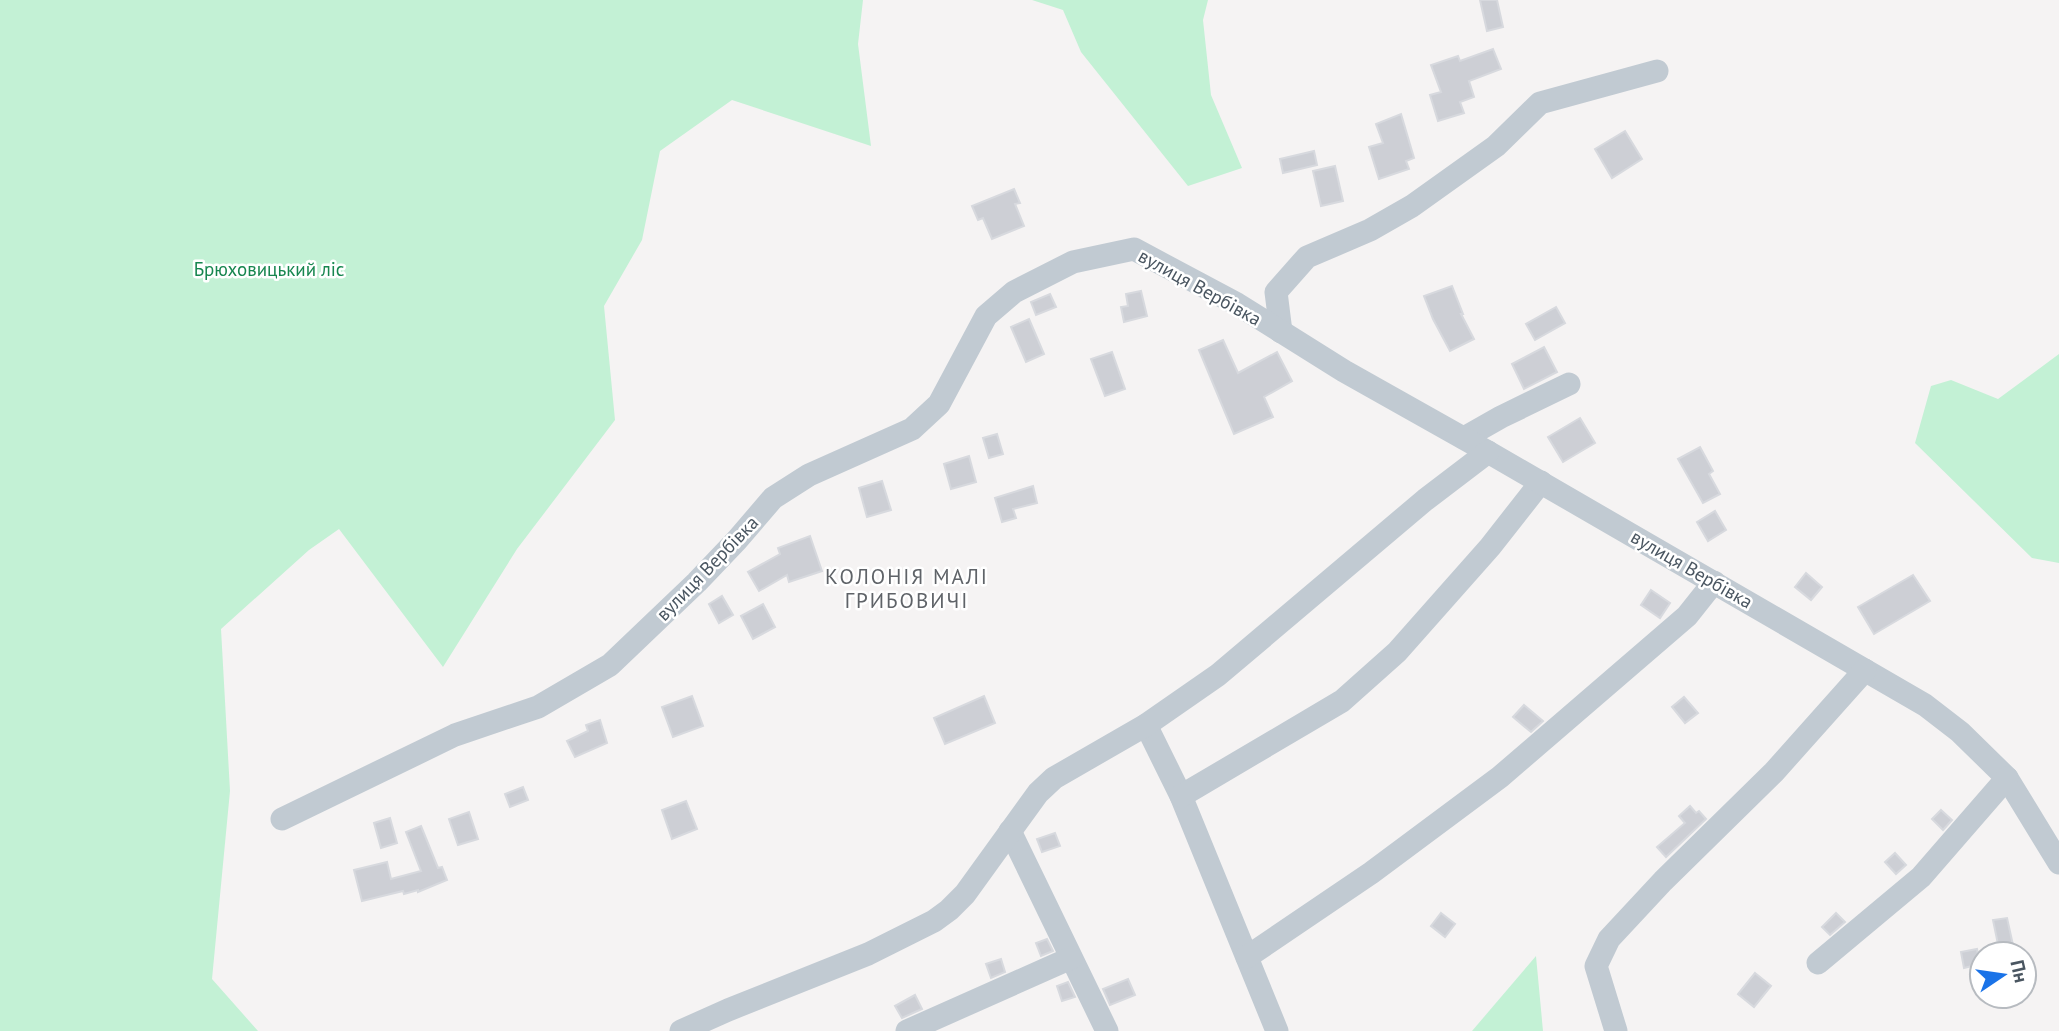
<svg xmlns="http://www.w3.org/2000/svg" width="2059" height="1031" font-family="'PT Sans',sans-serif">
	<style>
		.green { fill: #c3f1d5 }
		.building { fill: #cdcfd5; stroke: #d7d9de; stroke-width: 2 }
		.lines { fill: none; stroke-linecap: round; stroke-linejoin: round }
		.minor { stroke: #c1cad2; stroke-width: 23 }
		.labels { text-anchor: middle; stroke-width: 5; stroke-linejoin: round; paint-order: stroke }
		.park-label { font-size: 19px; fill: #17864f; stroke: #fff }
		.street-label { font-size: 19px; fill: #4a5661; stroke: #fff }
		.neighbourhood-label { font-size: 21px; letter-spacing: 2px; fill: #5f6368; stroke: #fff }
	</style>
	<rect width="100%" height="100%" fill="#f5f3f3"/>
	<g class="green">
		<path d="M0,0H863L858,44L871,146L732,100L660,151L642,240L604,306L615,420L517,549L443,667L339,529L309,550L221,629L230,791L212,979L258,1031H0Z"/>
		<path d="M1032,0H1208L1203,20L1211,95L1242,168L1188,186L1081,52L1063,10Z"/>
		<path d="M2059,354V563L2032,558L1915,443L1931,386L1951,380L1998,399Z"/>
		<path d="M1536,956L1543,1031H1472Z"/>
	</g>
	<g class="building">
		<path d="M1480,0H1497L1503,27L1487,31Z"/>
		<path d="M1493,49L1501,69L1469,81L1474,97L1460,102L1464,113L1438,121L1430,95L1441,92L1431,65L1458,56L1460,61Z"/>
		<path d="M1401,114L1414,158L1406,161L1409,169L1379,179L1369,147L1383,143L1376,124Z"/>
		<path d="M1625,131L1642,159L1612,178L1595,149Z"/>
		<path d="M1314,151L1317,165L1283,173L1280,159Z"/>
		<path d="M1335,166L1343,201L1321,206L1313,171Z"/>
		<path d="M1014,189L1020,203L1015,204L1024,226L992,239L983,218L978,220L972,206Z"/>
		<path d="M1452,286L1463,314H1461L1474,339L1450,351L1433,319L1424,296Z"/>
		<path d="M1141,291L1147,316L1124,322L1121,307L1128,306L1126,294Z"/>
		<path d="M1050,294L1056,307L1036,315L1031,302Z"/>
		<path d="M1556,307L1565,323L1535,340L1526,324Z"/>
		<path d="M1029,319L1044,354L1026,362L1011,327Z"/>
		<path d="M1223,340L1238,373L1277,352L1292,381L1264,397L1273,417L1234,434L1199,350Z"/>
		<path d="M1544,347L1557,372L1524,389L1512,364Z"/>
		<path d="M1112,352L1125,389L1105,396L1091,359Z"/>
		<path d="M1580,418L1595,443L1563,462L1548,437Z"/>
		<path d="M997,434L1003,454L989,458L983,438Z"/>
		<path d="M1700,447L1713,471L1709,474L1720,494L1703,503L1678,459Z"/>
		<path d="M969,456L976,482L951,489L944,464Z"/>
		<path d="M882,481L891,510L867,517L859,488Z"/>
		<path d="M1033,486L1037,503L1013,509L1016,518L1002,522L995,498Z"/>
		<path d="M1715,511L1726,530L1708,541L1697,522Z"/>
		<path d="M810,536L822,571L789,582L787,575L759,591L748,572L780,554L778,548Z"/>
		<path d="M1806,573L1822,587L1811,600L1795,587Z"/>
		<path d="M1913,575L1930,601L1874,634L1858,607Z"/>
		<path d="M1651,590L1670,603L1660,618L1641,605Z"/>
		<path d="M722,596L733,615L719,623L709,604Z"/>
		<path d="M763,604L775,627L753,639L741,616Z"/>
		<path d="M692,696L703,726L673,737L662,707Z"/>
		<path d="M984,696L995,723L945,744L934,718Z"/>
		<path d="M1684,697L1698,713L1685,723L1672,707Z"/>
		<path d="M1524,705L1543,721L1531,732L1513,717Z"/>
		<path d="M600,720L607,743L575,757L567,741L588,731L586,725Z"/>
		<path d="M523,787L528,800L510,807L505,794Z"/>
		<path d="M686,801L697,829L672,839L662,810Z"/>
		<path d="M1690,806L1696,813L1699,811L1706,819L1666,857L1657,847L1685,823L1679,816Z"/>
		<path d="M1941,810L1952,820L1943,830L1932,819Z"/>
		<path d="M469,812L478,839L458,845L449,819Z"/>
		<path d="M390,818L397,843L381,848L374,823Z"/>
		<path d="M421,826L438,868L442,867L447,880L418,892V890L404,894L403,891L362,901L354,870L387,862L391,879L421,871L406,832Z"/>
		<path d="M1055,833L1060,846L1042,852L1037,839Z"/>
		<path d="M1895,853L1906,865L1896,874L1885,862Z"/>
		<path d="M1441,913L1455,924L1445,937L1431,926Z"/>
		<path d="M1836,913L1845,922L1830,935L1822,927Z"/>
		<path d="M2007,918L2015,954H2000L1993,920Z"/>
		<path d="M1047,939L1053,951L1041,956L1036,943Z"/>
		<path d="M1977,949L1980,964L1964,968L1961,952Z"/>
		<path d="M1001,959L1005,972L991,978L986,964Z"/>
		<path d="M1755,973L1771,986L1754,1007L1738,994Z"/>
		<path d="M1128,979L1135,995L1110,1005L1103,989Z"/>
		<path d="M1068,982L1075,997L1062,1001L1057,986Z"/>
		<path d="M915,995L922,1009L902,1018L895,1006Z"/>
	</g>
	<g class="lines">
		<g class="minor">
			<path d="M1281,332L1276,292L1307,257L1370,230L1412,206L1496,146L1540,103L1657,71"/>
			<path d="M1464,438L1501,417L1569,384"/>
			<path d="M1146,725L1181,796L1277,1031"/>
			<path d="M1181,796L1342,701L1397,652L1490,547L1541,482"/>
			<path d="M282,819L455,735L538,707L610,665L697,582L737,540L773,498L809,475L912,429L939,404L986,316L1014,292L1073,262L1134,249L1237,304L1344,371L1488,452L1925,705L1960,732L2007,778L2059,863"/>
			<path d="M1010,831L1107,1031"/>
			<path d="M1247,957L1371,873L1500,777L1687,616L1714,582"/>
			<path d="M1818,963L1921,877L2007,778"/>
			<path d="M681,1031L728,1010L868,954L934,921L949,910L965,894L1038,793L1054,778L1146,725L1218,675L1425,500L1488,452"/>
			<path d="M907,1031L1071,958"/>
			<path d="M1616,1031L1596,966L1609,939L1663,881L1774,772L1865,670"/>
		</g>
	</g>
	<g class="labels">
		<g class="park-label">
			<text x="269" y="276">Брюховицький ліс</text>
		</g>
		<g class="street-label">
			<text transform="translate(1200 287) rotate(29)" y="7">вулиця Вербівка</text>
			<text transform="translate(707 568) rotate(-46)" y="7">вулиця Вербівка</text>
			<text transform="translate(1692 569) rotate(30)" y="7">вулиця Вербівка</text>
		</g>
		<g class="neighbourhood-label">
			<text x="907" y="584">КОЛОНІЯ МАЛІ<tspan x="907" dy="24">ГРИБОВИЧІ</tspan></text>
		</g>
	</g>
	<g transform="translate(2003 975) rotate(77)"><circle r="33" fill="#ffffff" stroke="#b7bbc0" stroke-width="2"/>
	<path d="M0-5L12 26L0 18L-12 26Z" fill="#1a73e8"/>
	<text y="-10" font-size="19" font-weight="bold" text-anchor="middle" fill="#4a5661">Пн</text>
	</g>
</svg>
